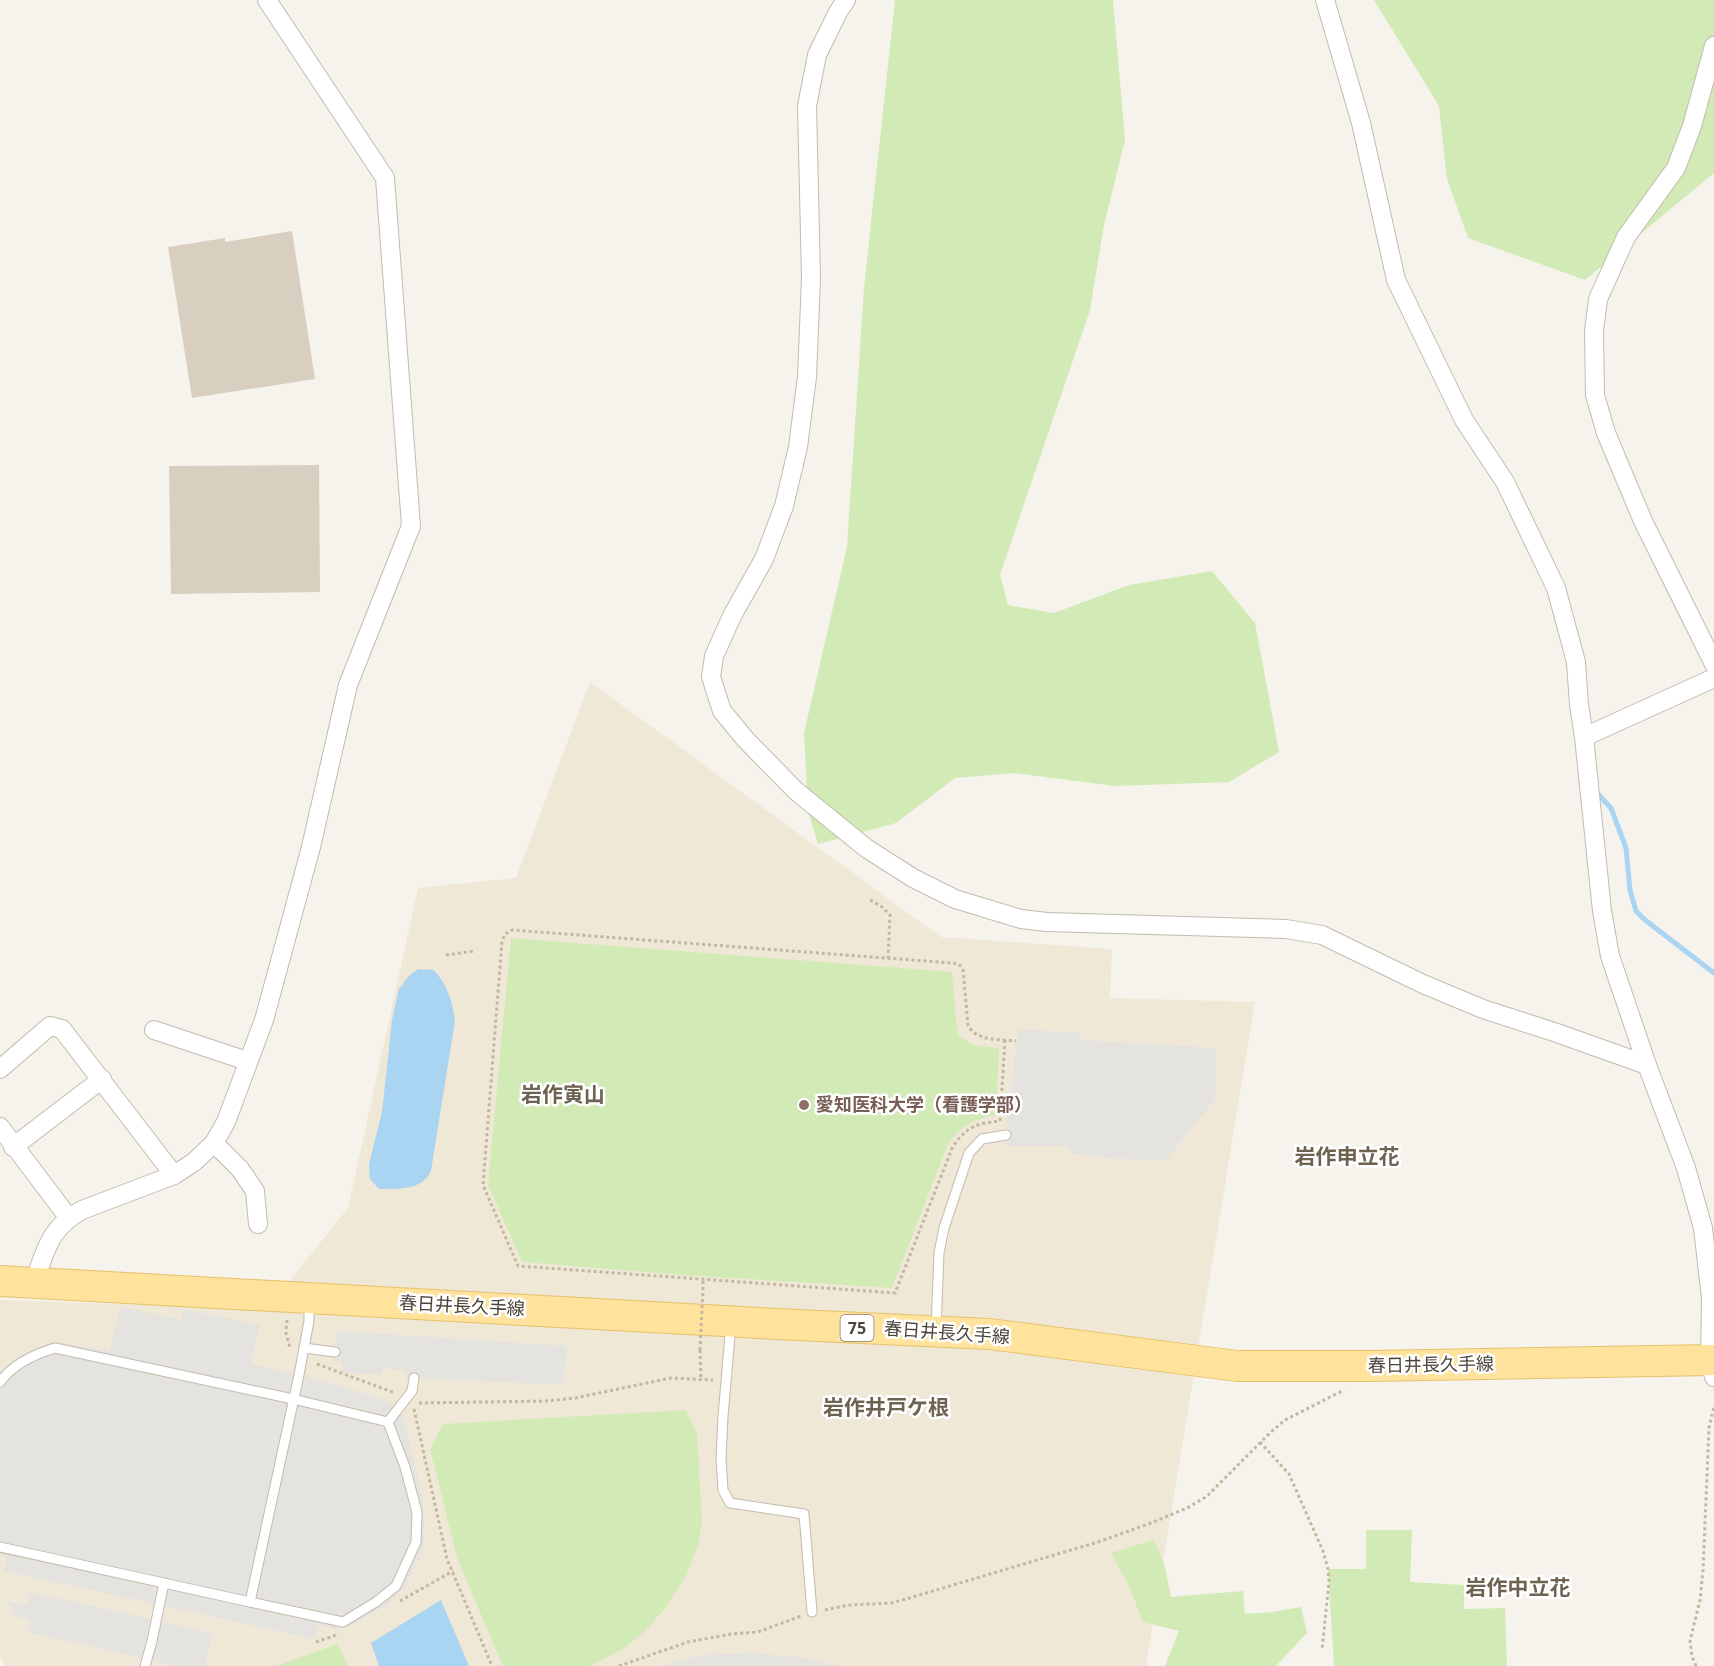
<svg xmlns="http://www.w3.org/2000/svg" width="1714" height="1666" font-family="'Noto Sans','Noto Sans JP',sans-serif">
	<style>
		.education { fill: #efe8d6 }
		.green { fill: #d2eab5 }
		.parking { fill: #e5e3e0 }
		.water { fill: #a9d4f2 }
		.lines { fill: none; stroke-linecap: round; stroke-linejoin: round }
		.stream { stroke: #a9d4f2; stroke-width: 5 }
		.building { fill: #d8cfc1 }
		.lane-casing { stroke: #c2bbae; stroke-width: 11 }
		.street-casing { stroke: #c2bbae; stroke-width: 20 }
		.primary-casing { stroke: #e6c16a; stroke-width: 32 }
		.path { stroke: #c4b79f; stroke-width: 3; stroke-dasharray: 3 3; stroke-linecap: butt }
		.lane { stroke: #fff; stroke-width: 9 }
		.street { stroke: #fff; stroke-width: 18 }
		.primary { stroke: #ffe39c; stroke-width: 30 }
		.path-bridge { stroke: #c4b79f; stroke-width: 3; stroke-dasharray: 3 3; stroke-linecap: butt }
		.education-dot { fill: #8d6e63; stroke: #fff; stroke-width: 2 }
		.labels { text-anchor: middle; stroke-width: 5; stroke-linejoin: round; paint-order: stroke }
		.shield { fill: #fff; stroke: #817c74; stroke-width: 1.5 }
		.shield-label { font-size: 16px; font-weight: bold; fill: #4b4439 }
		.education-label { font-size: 18px; font-weight: bold; fill: #785e54; stroke: #fff; text-anchor: start }
		.street-label { font-size: 18px; fill: #4b4439; stroke: #fff }
		.quarter-label { font-size: 21px; font-weight: bold; fill: #6e6250; stroke: #fff }
	</style>
	<rect width="100%" height="100%" fill="#f6f3ec"/>
	<path class="education" d="M590,682L941,937L1112,949L1110,998L1255,1002L1146,1666H6L0,1656V1300L267,1309L348,1208L418,888L516,878Z"/>
	<g class="green">
		<path d="M895,0H1113L1125,140L1104,225L1090,310L1000,575L1008,605L1054,613L1129,585L1212,571L1255,623L1279,752L1229,782L1115,786L1014,773L955,778L896,823L818,844L808,811L804,733L847,547L864,288Z"/>
		<path d="M1374,0H1714V173L1585,280L1468,238L1447,179L1439,106Z"/>
		<path d="M511,938L952,972L956,1020L959,1036L973,1045L999,1048L996,1115C973,1120 962,1125 948,1144L892,1288L683,1275L522,1262L488,1185Z"/>
		<path d="M686,1410L697,1434L702,1522L698,1545L686,1576L665,1608L645,1631L623,1649L590,1666H503L457,1558L430,1449L443,1424Z"/>
		<path d="M1366,1530H1412L1410,1582L1464,1585V1609L1505,1608L1507,1666H1334L1328,1569H1366Z"/>
		<path d="M1154,1540L1164,1563L1171,1597L1243,1591L1245,1614L1272,1612L1301,1607L1307,1633L1276,1666H1165L1179,1631L1143,1622L1129,1586L1111,1553Z"/>
		<path d="M338,1644L347,1666H276Z"/>
	</g>
	<g class="parking">
		<path d="M1018,1029L1081,1033V1040L1216,1048L1215,1100L1165,1161L1106,1158L1069,1153L1068,1146H1004Z"/>
		<path d="M120,1307L181,1320L184,1309L260,1325L251,1364L329,1382L390,1402L405,1419L422,1497L425,1531L423,1548L412,1575L403,1589L386,1605L353,1624L338,1629L318,1625L315,1639L4,1571L6,1558L0,1555V1372L17,1356L53,1342L110,1351Z"/>
		<path d="M336,1331L567,1346L563,1385L407,1378L405,1371L383,1368L382,1375L342,1373V1362L334,1361Z"/>
		<path d="M30,1592L213,1633L205,1666H177L27,1632L30,1620L15,1616L7,1601L27,1605Z"/>
		<path d="M755,1653L807,1658L837,1666H663L702,1655Z"/>
	</g>
	<g class="water">
		<path d="M418,969L434,970C448,986 452,1000 455,1021L433,1158C432,1163 432,1169 430,1173C420,1191 396,1189 379,1189L370,1179L369,1164L382,1112L392,1020L399,989L408,977Z"/>
		<path d="M441,1600L469,1666H379L371,1643Z"/>
	</g>
	<g class="lines">
		<path class="stream" d="M1597,793L1611,808L1626,848L1630,890L1636,911L1645,920L1714,973"/>
	</g>
	<g class="building">
		<path d="M292,231L315,379L192,398L168,247L225,238V242Z"/>
		<path d="M319,465L320,592L171,594L169,466Z"/>
	</g>
	<g class="lines">
		<defs>
			<g id="lane">
				<path d="M731,1324L723,1416L721,1458L723,1490L730,1503L804,1514L812,1612"/>
				<path d="M936,1329L939,1253L944,1228L969,1153L982,1139L1006,1135"/>
				<path d="M304,1348L335,1352"/>
				<path d="M0,1382C13,1364 35,1354 55,1348L293,1399L388,1422L405,1467L417,1512L416,1542L396,1586L376,1602L343,1622L250,1602"/>
				<path d="M388,1422L412,1391L414,1378"/>
				<path d="M0,1547L250,1602L299,1375L309,1321V1303"/>
				<path d="M145,1666L152,1641L164,1583"/>
			</g>
			<g id="street">
				<path d="M846,0L838,12L817,55L807,106L811,278L807,377L798,447L784,506L764,559L732,616L714,656L711,677L722,711L746,740L796,791L866,848L913,878L955,899L1021,919L1047,922L1286,929L1322,935L1423,984L1483,1009L1557,1033L1647,1065"/>
				<path d="M1325,0L1361,123L1396,280L1464,420L1505,482L1556,588L1576,662L1579,705L1584,737L1602,911L1610,956L1647,1065L1686,1168L1703,1228L1711,1298L1710,1360L1714,1377"/>
				<path d="M1714,46L1692,126L1676,168L1626,237L1598,299L1594,331L1595,395L1606,433L1643,521L1714,664"/>
				<path d="M1584,737L1714,678"/>
				<path d="M154,1030L247,1061"/>
				<path d="M0,1069L50,1026L62,1029L174,1175"/>
				<path d="M0,1127L68,1217"/>
				<path d="M214,1143L240,1169L255,1191L258,1224"/>
				<path d="M13,1147L102,1079"/>
				<path d="M34,1282C46,1250 49,1228 82,1210L174,1175L194,1162L214,1143L226,1122L264,1020L311,847L348,685L411,526L385,178L267,0"/>
			</g>
			<path id="primary" d="M0,1281L777,1324L989,1334L1237,1366H1370L1714,1360"/>
		</defs>
		<use href="#lane" class="lane-casing"/>
		<use href="#street" class="street-casing"/>
		<use href="#primary" class="primary-casing"/>
		<g class="path">
			<path d="M870,900L881,906L890,915L888,958"/>
			<path d="M446,955L475,951"/>
			<path d="M1005,1040L1000,1121C975,1124 968,1126 953,1146L895,1293L518,1266L483,1185L502,941L505,934L512,930L952,963L959,964L963,970L968,1025C976,1042 1000,1039 1016,1041"/>
			<path d="M703,1290V1281"/>
			<path d="M287,1320L286,1333L290,1348"/>
			<path d="M700,1350L701,1379"/>
			<path d="M317,1364L395,1393"/>
			<path d="M419,1403L547,1401L575,1398L671,1378L713,1380"/>
			<path d="M414,1409L447,1559L492,1666"/>
			<path d="M1260,1442L1289,1474L1323,1551L1328,1569L1329,1582L1322,1650"/>
			<path d="M400,1601L453,1571"/>
			<path d="M825,1610L849,1605L891,1603L906,1599L1098,1542L1151,1523L1187,1508L1206,1497L1271,1432L1285,1420L1344,1390"/>
			<path d="M316,1642L339,1634"/>
			<path d="M619,1666L688,1642L731,1634L758,1632L801,1616"/>
			<path d="M1696,1666L1692,1656L1690,1641L1700,1600L1703,1571L1709,1428L1714,1406"/>
		</g>
		<use href="#lane" class="lane"/>
		<use href="#street" class="street"/>
		<use href="#primary" class="primary"/>
		<path class="path-bridge" d="M700,1350L703,1290"/>
	</g>
	<circle class="education-dot" cx="804" cy="1105" r="6"/>
	<g class="labels">
		<rect class="shield" x="840.5" y="1315" width="33" height="26" rx="4.5"/>
		<g class="shield-label">
			<text x="857" y="1334">75</text>
		</g>
		<g class="education-label">
			<text x="816" y="1111">愛知医科大学（看護学部）</text>
		</g>
		<g class="street-label">
			<text transform="translate(462 1306) rotate(3)" y="6">春日井長久手線</text>
			<text transform="translate(947 1333) rotate(4)" y="6">春日井長久手線</text>
			<text transform="translate(1431 1365) rotate(-1)" y="6">春日井長久手線</text>
		</g>
		<g class="quarter-label">
			<text x="563" y="1102">岩作寅山</text>
			<text x="1347" y="1164">岩作申立花</text>
			<text x="886" y="1415">岩作井戸ケ根</text>
			<text x="1518" y="1595">岩作中立花</text>
		</g>
	</g>
</svg>
